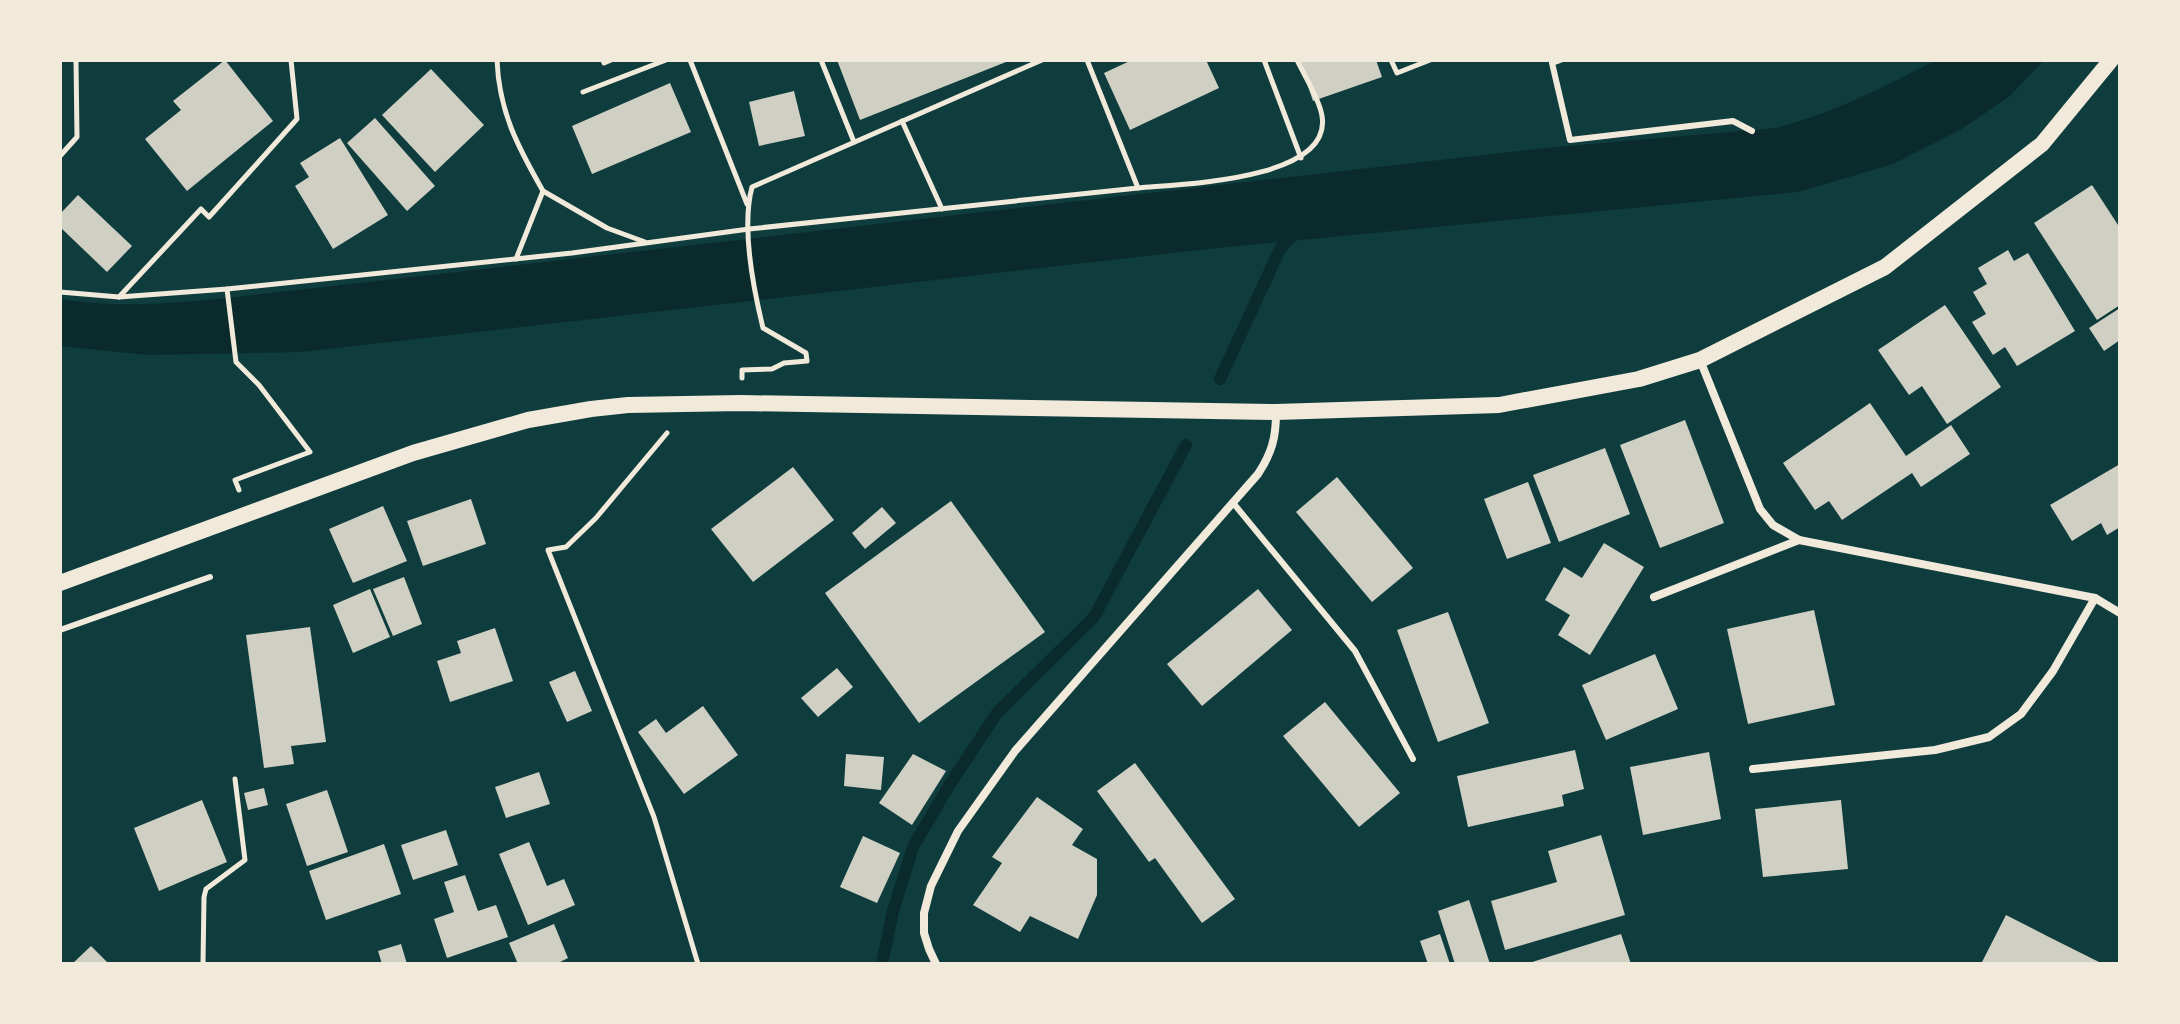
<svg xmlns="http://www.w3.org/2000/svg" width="2180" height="1024" font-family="'Source Serif 4',serif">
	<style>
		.water { fill: #0a2a2b }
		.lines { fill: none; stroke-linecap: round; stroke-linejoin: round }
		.stream { stroke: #0a2a2b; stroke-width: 12 }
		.building { fill: #cfcfc3 }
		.path { stroke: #f1e9da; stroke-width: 5 }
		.service { stroke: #f1e9da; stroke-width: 6 }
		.minor { stroke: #f1e9da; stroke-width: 8 }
		.secondary { stroke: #f1e9da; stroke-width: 16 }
	</style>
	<rect width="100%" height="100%" fill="#0f3d3e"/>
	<path class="water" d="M1936,60H2044L2010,96L1960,130L1893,164L1798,192L1208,249L301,352L148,355L60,346V299C141,313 242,295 325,287L1545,148L1775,128C1832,114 1884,87 1936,60Z"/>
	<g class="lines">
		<g class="stream">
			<path d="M1220,379L1280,249L1298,230"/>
			<path d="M882,964L893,911L913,847L950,784L997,713L1094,617L1186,445"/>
		</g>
	</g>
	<g class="building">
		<path d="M225,60L273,121L187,191L145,139L181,110L173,101Z"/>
		<path d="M837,60H1011L860,120Z"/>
		<path d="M1132,60H1206L1219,88L1130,130L1104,73Z"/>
		<path d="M1299,60H1376L1382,77L1313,101Z"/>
		<path d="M431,69L484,125L435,172L382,115Z"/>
		<path d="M670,83L691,132L592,174L572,126Z"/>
		<path d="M794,91L805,136L759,146L749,102Z"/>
		<path d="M375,118L435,186L407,211L347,143Z"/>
		<path d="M340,138L388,215L333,249L295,186L309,177L300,163Z"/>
		<path d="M2092,185L2120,228V305L2097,320L2034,223Z"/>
		<path d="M78,195L132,246L107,272L60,227V214Z"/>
		<path d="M2008,250L2014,261L2028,253L2075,331L2017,366L2005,347L1993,355L1972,322L1986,314L1973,292L1987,284L1978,268Z"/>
		<path d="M1945,305L2001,387L1947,424L1922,386L1909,395L1878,350Z"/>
		<path d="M2120,308V340L2104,351L2089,328Z"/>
		<path d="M1870,403L1906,456L1951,425L1970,454L1921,487L1912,473L1842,520L1829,501L1815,510L1783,463Z"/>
		<path d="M1685,420L1724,523L1660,548L1620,445Z"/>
		<path d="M1605,448L1630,514L1559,542L1533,475Z"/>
		<path d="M2120,464V527L2107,535L2101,523L2072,541L2050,505Z"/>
		<path d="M793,467L834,520L753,582L711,529Z"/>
		<path d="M1337,477L1413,568L1372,602L1296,512Z"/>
		<path d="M1528,482L1551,543L1507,559L1484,499Z"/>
		<path d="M471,499L486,544L423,566L407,521Z"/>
		<path d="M951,501L1045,632L919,723L825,593Z"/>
		<path d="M383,506L407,561L353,583L329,529Z"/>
		<path d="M882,507L896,523L865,549L852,533Z"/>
		<path d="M1604,543L1644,567L1590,655L1558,635L1570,615L1545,600L1564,567L1582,578Z"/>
		<path d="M404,577L422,624L393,636L373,589Z"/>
		<path d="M370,589L390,637L353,653L333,605Z"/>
		<path d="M1258,589L1292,630L1202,706L1167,664Z"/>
		<path d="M1814,610L1835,705L1748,724L1727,629Z"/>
		<path d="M1448,612L1489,723L1438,742L1397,630Z"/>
		<path d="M310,627L326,742L291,746L294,764L264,768L246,635Z"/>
		<path d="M495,628L513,681L450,702L437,661L461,653L457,641Z"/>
		<path d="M1655,654L1678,709L1606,740L1582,685Z"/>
		<path d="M837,668L853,687L818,717L801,698Z"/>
		<path d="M575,671L592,711L567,722L549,682Z"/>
		<path d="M1325,702L1400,793L1359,827L1283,736Z"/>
		<path d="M703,706L738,755L684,794L638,732L656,719L666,733Z"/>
		<path d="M1575,750L1584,789L1562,795L1564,806L1468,827L1457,776Z"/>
		<path d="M1709,752L1721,819L1643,835L1630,767Z"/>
		<path d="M846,754L884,757L881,790L844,786Z"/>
		<path d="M913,754L946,771L912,825L879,803Z"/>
		<path d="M1135,763L1235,899L1202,923L1155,858L1149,862L1097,791Z"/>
		<path d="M539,772L550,804L506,818L495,787Z"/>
		<path d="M264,788L268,805L248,810L244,793Z"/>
		<path d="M327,790L348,852L307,866L286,804Z"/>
		<path d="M1037,797L1083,829L1072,845L1097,859V895L1078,939L1030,916L1020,932L973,905L1002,863L992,857Z"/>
		<path d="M202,800L227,862L159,891L134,828Z"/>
		<path d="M1841,800L1848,869L1763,877L1755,809Z"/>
		<path d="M446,830L458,865L413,880L401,845Z"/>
		<path d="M1601,835L1625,915L1505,950L1491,901L1557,882L1548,851Z"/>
		<path d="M863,836L900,853L877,903L840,887Z"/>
		<path d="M529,842L547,886L564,879L575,905L528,925L499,854Z"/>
		<path d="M384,844L401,894L326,920L309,871Z"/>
		<path d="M465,875L478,911L496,905L508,937L447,958L434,919L454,912L444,882Z"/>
		<path d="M1469,900L1490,964H1455L1438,911Z"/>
		<path d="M2006,915L2047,936L2103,964H1981Z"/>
		<path d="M554,924L568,958L556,964H518L509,943Z"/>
		<path d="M1440,934L1450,964H1428L1420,941Z"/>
		<path d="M1621,934L1631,964H1529V963Z"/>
		<path d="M401,944L407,964H382L378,951Z"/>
		<path d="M91,946L109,964H72Z"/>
	</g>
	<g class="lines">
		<g class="path">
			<path d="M497,60C499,112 518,147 543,191L516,259"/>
			<path d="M603,60L604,63L611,60"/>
			<path d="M690,60L747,204"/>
			<path d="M821,60L854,142"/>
			<path d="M1264,60L1301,158"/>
			<path d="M1391,60L1397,73L1430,60"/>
			<path d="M583,92L666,60"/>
			<path d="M902,121L942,209"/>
			<path d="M60,156L77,137L76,60"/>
			<path d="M1138,188C1178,184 1333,181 1322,116C1320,100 1304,75 1297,60"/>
			<path d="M543,191L607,228L645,242"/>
			<path d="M227,289L572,253L749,229L1138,188L1087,60"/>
			<path d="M60,292L119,297L227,289L236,362L259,385L310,452L235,480L239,490"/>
			<path d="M119,297L201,209L209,217L297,119L291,60"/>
			<path d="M742,378V370L772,369L784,363L807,361L806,353L763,328C753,287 741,228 752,187L1042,60"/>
			<path d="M667,433L596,518L566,547L548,550L654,817L698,964"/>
			<path d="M203,964L204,897L206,889L245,860L235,779"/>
		</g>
		<g class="service">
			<path d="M1560,60L1552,63L1570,140L1733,121L1752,131"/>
			<path d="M1234,504L1355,651L1413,759"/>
			<path d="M60,630L210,577"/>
		</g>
		<g class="minor">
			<path d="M1700,360L1760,509L1773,525L1799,540L2095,598L2120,613"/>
			<path d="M1654,597L1799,540"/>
			<path d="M1753,769L1935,750L1989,737L2021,714L2053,671L2095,598"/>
			<path d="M936,964L929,949L924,933V913L931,886L958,831L1015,751L1258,474C1272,453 1276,437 1276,413"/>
		</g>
		<path class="secondary" d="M60,583L413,453L528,420L591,409L628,405L741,403L1276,412L1499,405L1639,379L1700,360L1885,267L2042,144L2111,60"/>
	</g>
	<rect width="2180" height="1024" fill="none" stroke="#f1e9da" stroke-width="124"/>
</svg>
